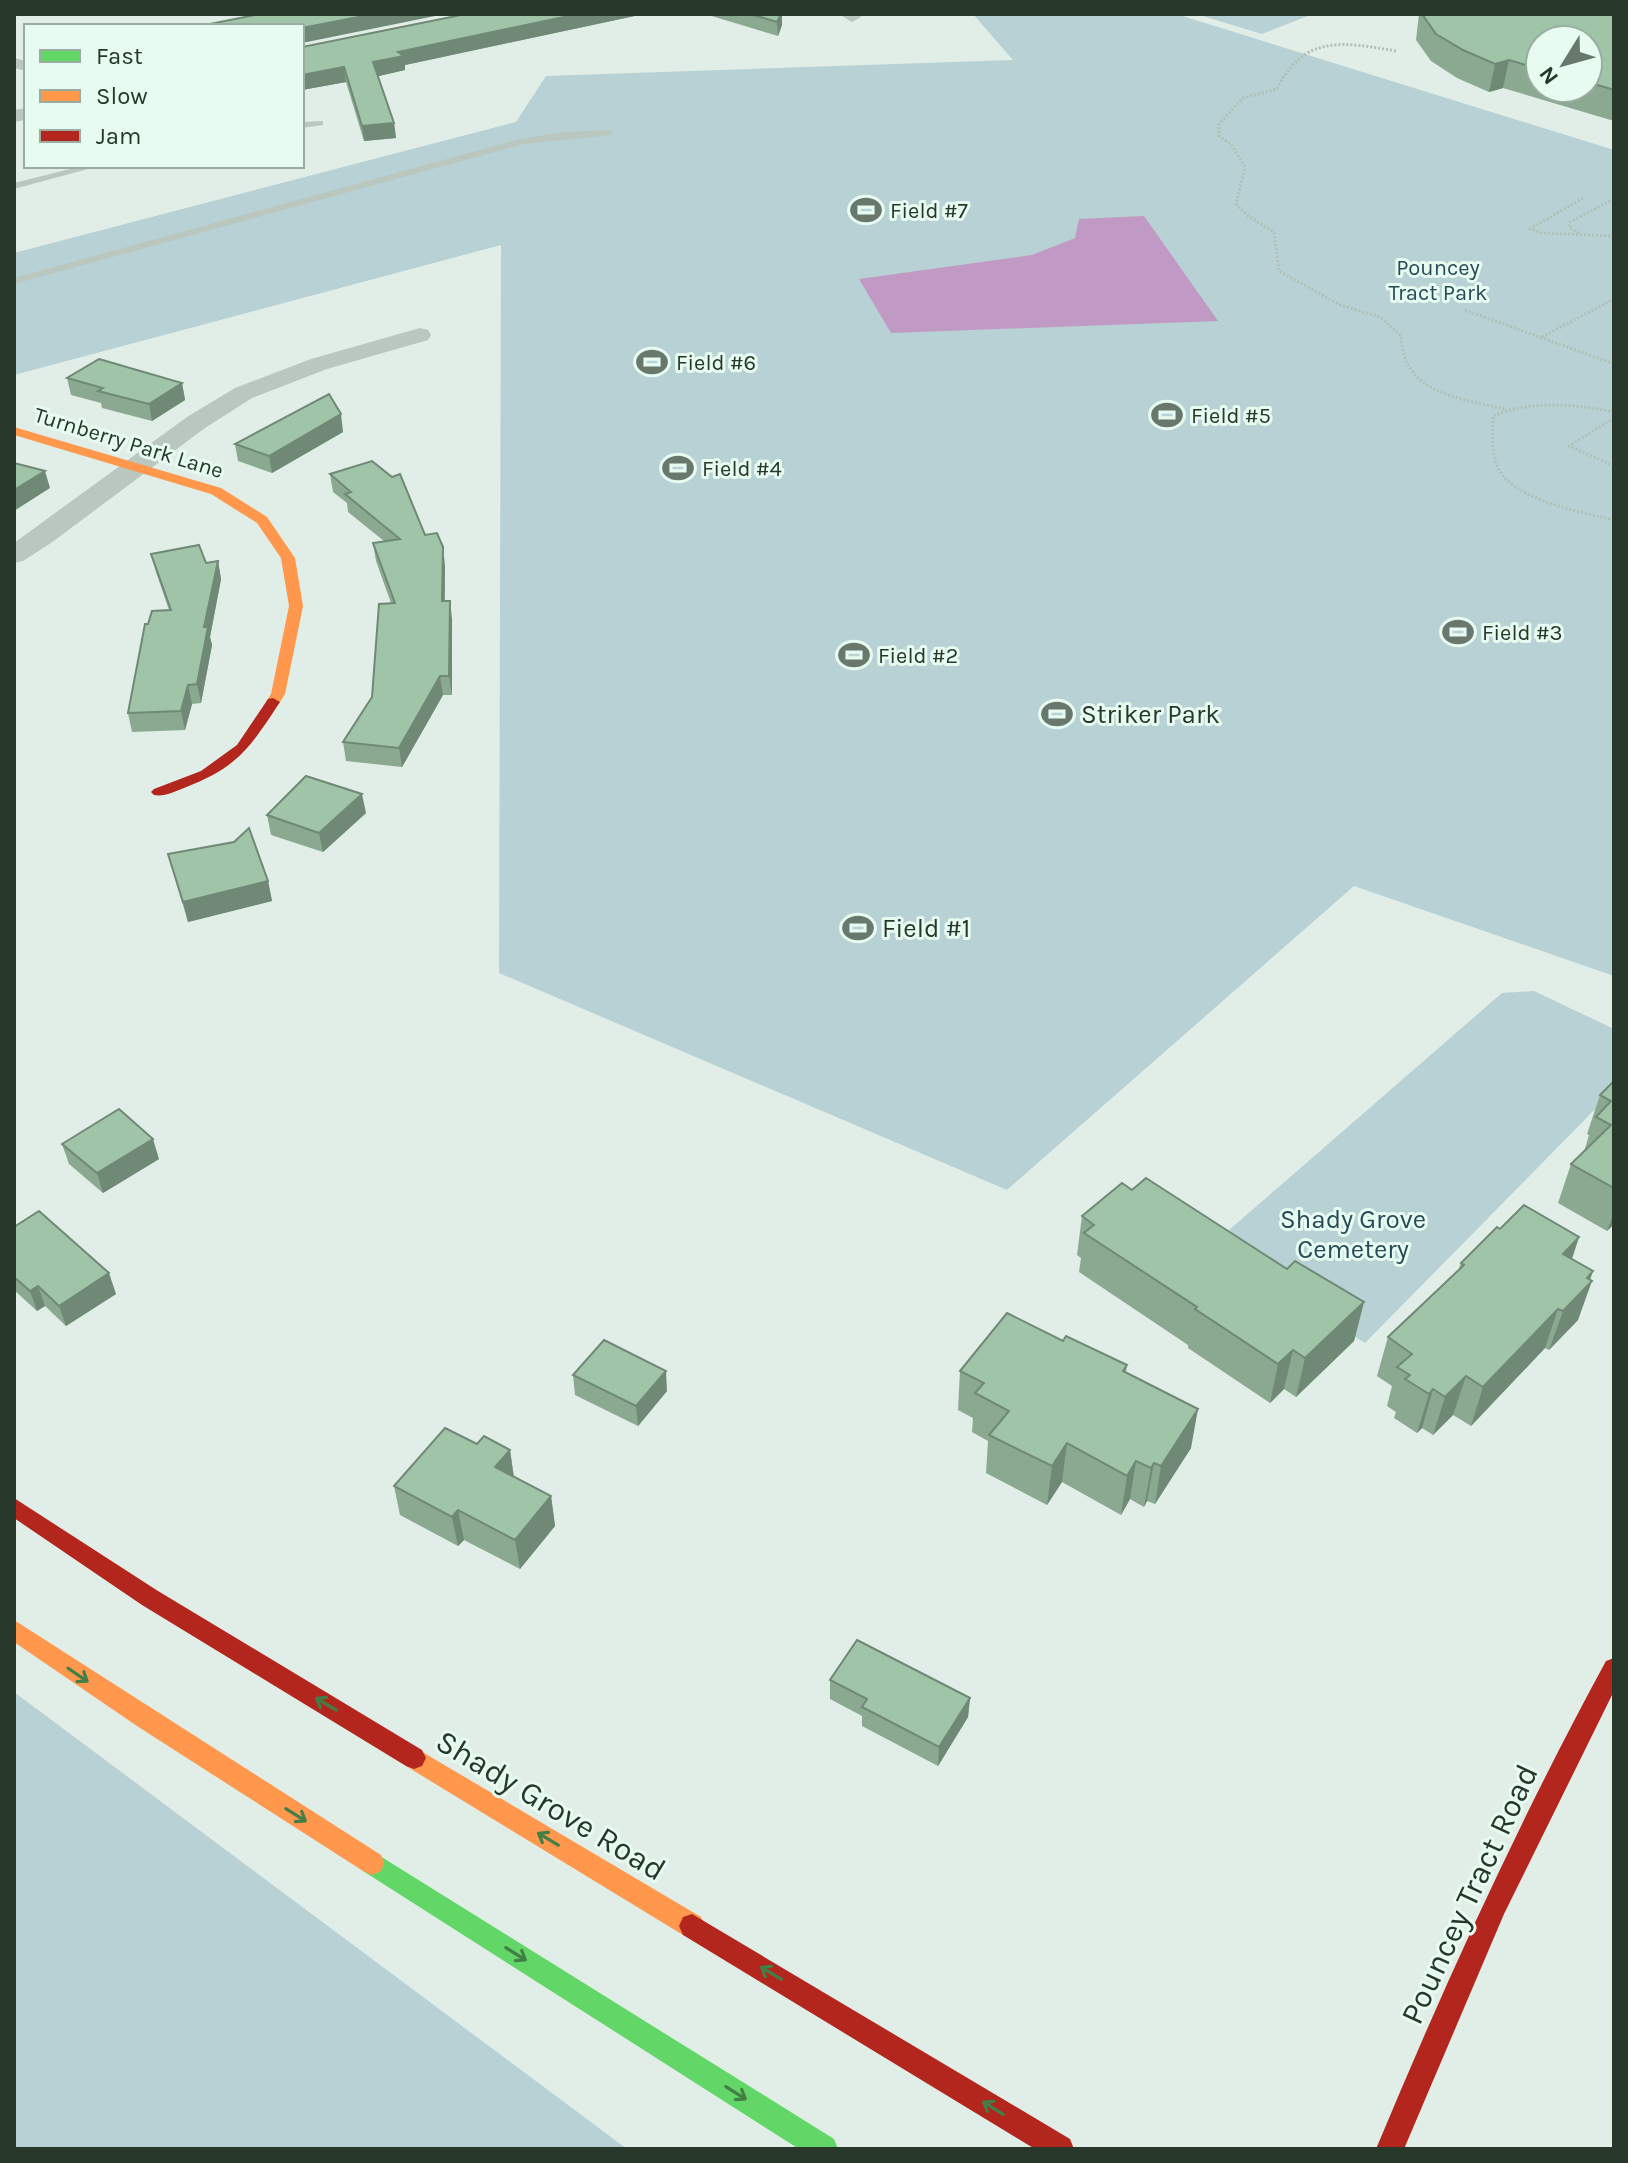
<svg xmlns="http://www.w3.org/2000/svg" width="1628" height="2163" font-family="Karla,sans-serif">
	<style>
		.green { fill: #b8d1d4 }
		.water { fill: #c09ac4 }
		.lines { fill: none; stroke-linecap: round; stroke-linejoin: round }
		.path { stroke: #b1c0b7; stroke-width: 3; stroke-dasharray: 2 2; stroke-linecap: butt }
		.lane { fill: #b9c7be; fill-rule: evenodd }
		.street { fill: #b9c7be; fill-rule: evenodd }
		.fast { fill: #63d668; fill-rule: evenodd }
		.slow { fill: #ff974d; fill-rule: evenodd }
		.jam { fill: #b3261e; fill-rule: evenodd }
		.wall { fill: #8aa990; fill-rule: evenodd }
		.shaded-wall { fill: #708976 }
		.building { fill: #a0c4a8; stroke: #708976; stroke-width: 2 }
		.oneway { stroke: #427f46 }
		.labels { text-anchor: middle; stroke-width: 6; stroke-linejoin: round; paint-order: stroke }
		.far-poi-label { font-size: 22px; fill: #27382b; stroke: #e7fbf0; text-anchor: start }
		.far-park-label { font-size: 22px; fill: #284b59; stroke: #e7fbf0 }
		.far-street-label { font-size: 22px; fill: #27382b; stroke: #e7fbf0 }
		.poi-label { font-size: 26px; fill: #27382b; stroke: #e7fbf0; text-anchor: start }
		.park-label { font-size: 26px; fill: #284b59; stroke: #e7fbf0 }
		.near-street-label { font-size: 32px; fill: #27382b; stroke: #e7fbf0 }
	</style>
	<rect width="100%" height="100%" fill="#e0eee7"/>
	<g class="green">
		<path d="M973,14H1176L1614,150V976L1354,886L1007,1190L499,973L501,245L14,375V253L516,122L546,76L1013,60Z"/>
		<path d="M1196,14H1313L1262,34Z"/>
		<path d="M1534,991L1614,1029V1090L1365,1343L1264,1281L1229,1230L1502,993Z"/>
		<path d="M14,1692L627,2149H14Z"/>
	</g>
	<path class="water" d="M1144,216L1218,321L891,333L859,279L1032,255L1075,238L1079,219Z"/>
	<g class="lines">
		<g class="path">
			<path d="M1396,51C1343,42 1304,34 1277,89L1243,98L1219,124V136L1231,144L1245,167L1236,204L1248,216L1274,232L1279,271L1340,305L1380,317L1401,336C1403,394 1459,398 1505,409"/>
			<path d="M1583,198L1530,229L1543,233L1614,236"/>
			<path d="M1579,233L1569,227L1570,222L1614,199"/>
			<path d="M1465,310L1614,364"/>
			<path d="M1542,337L1614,299"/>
			<path d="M1614,412C1574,404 1532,400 1493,416C1493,432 1491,451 1497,466C1511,500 1582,512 1614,520"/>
			<path d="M1614,418L1569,446L1614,466"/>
		</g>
		<g class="lane">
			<path d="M323,121V125L302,128V122Z"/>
			<path d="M609,130L612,131V135L524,144L14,284V278L520,139L563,132Z"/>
			<path d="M82,166H99L14,189V183Z"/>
		</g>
		<g class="street">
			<path d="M839,14H859L861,17L852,22Z"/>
			<path d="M14,58L26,61V71L14,68Z"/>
			<path d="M26,108V120L14,122V110Z"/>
			<path d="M420,328L428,330L431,335L428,340L327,369L252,398L205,428L51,543L23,561L14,563V543L187,417L235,388L311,359Z"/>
		</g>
		<path class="fast" d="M372,1851L834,2139L838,2149H799L363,1871L360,1863L363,1855Z"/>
		<g class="slow">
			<path d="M14,427L221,488L267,517L295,558L303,606L285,694L278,705H268L266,702L271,694L289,606L281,558L257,523L211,494L14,435Z"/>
			<path d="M14,1620L381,1855L384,1863L381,1871L372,1875L363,1871L137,1726L14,1642Z"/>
			<path d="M414,1747L701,1917L705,1926L701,1935L692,1938L683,1935L406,1766L402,1758L406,1750Z"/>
		</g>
		<g class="jam">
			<path d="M273,698L280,702C249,749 238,767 184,788C174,792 164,797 154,795L151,792L154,789L201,771L237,745L268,699Z"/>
			<path d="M14,1498L158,1591L422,1750L426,1758L422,1766L414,1769L406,1766L142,1605L14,1518Z"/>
			<path d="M1614,1658V1691L1504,1914L1404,2149H1376C1445,1983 1520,1819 1606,1661Z"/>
			<path d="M692,1914L1070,2139L1074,2149H1035L683,1935L679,1926L683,1917Z"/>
		</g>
	</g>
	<g class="wall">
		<path d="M466,14H644L405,65V70L378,76L394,123L396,138L364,141L346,82L302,90Z"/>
		<path d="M705,14H782V25L778,36Z"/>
		<path d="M1419,14H1614V121L1503,88L1489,92L1457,78L1431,61L1416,40ZM1540,40H1588V88H1540Z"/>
		<path d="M67,378L182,383L185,400L152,421L102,408L101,403L71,395Z"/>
		<path d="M343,432L272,473L238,461L235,444Z"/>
		<path d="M330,474L425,535L445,566V601L452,619V695H443L402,767L346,761L343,742L372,697L391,603L376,561L373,543L384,541L348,512L347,503L333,492Z"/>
		<path d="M151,554L206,563L218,561L221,579L210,637L212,645L201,703L192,704L185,730L132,732L128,713L148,624L169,610L156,572Z"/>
		<path d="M366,813L323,852L271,835L267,815Z"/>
		<path d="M234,842L268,881L272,901L188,922L168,854Z"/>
		<path d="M1614,1081V1224L1607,1231L1558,1203L1571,1164L1584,1152L1589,1135L1587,1134L1600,1095Z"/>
		<path d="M62,1144L159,1159L103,1193L69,1164Z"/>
		<path d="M1132,1190L1287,1269L1364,1302L1354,1341L1296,1397L1284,1389L1270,1403L1188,1348V1345L1079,1272L1081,1258L1077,1255L1082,1216Z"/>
		<path d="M14,1227L116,1294L66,1326L45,1306L37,1311L14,1290Z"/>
		<path d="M1500,1229L1579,1237L1572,1259L1590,1280L1578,1320L1549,1350L1545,1348L1471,1426L1453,1415L1433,1435L1422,1428L1417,1433L1394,1418L1396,1412L1387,1406L1392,1386L1377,1376L1388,1337L1458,1271L1461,1263Z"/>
		<path d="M1063,1341L1127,1365L1126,1373L1191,1448L1155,1504L1147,1501L1144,1507L1130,1499L1121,1515L1062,1482L1047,1505L986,1473L988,1441L972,1432L973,1418L958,1410L960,1371Z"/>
		<path d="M573,1375L667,1391L638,1426L575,1395Z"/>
		<path d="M477,1444L510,1450L514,1477L551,1496L555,1526L520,1569L464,1540L458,1546L400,1515L394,1486Z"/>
		<path d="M830,1680L970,1698L968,1717L938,1766L862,1726V1716L830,1699Z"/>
	</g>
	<g class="shaded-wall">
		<path d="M374,14H445L302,43V28Z"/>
		<path d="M578,14H644L405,65V70L375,77L373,62L398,52Z"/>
		<path d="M781,14H782V25L778,36L777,22Z"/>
		<path d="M1509,60L1503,88L1489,92L1495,64Z"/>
		<path d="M344,67L346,82L302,90V75Z"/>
		<path d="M394,123L396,138L364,141L362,126Z"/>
		<path d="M182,383L185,400L152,421L149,404Z"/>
		<path d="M341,414L343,432L272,473L269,456Z"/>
		<path d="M45,471L50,488L14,511V490Z"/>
		<path d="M443,547L445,566L444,620L442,601Z"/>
		<path d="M218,561L221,579L210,637L212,645L201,703L197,684L204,627Z"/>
		<path d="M450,601L452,619V695L449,676Z"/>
		<path d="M440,676L443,695L402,767L399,748Z"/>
		<path d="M188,685L192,704L185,730L181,711Z"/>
		<path d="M362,794L366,813L323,852L319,833Z"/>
		<path d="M268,881L272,901L188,922L183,902Z"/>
		<path d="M153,1139L159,1159L103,1193L97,1173Z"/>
		<path d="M1614,1213V1224L1607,1231Z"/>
		<path d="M1579,1237L1566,1276L1563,1254Z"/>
		<path d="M1593,1271L1588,1286L1592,1281L1578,1320L1549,1350L1563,1311Z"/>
		<path d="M109,1273L116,1294L66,1326L59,1306Z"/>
		<path d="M38,1286L45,1306L37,1311L30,1291Z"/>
		<path d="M1364,1302L1354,1341L1296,1397L1305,1358Z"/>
		<path d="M1558,1309L1545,1348L1471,1426L1483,1387Z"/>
		<path d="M1293,1350L1284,1389L1270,1403L1278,1364Z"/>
		<path d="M666,1371L667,1391L638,1426L636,1406Z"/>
		<path d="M1466,1376L1453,1415L1433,1435L1445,1397Z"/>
		<path d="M1433,1389L1422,1428L1417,1433L1429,1394Z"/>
		<path d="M1198,1409L1191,1448L1155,1504L1161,1466Z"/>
		<path d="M1067,1443L1062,1482L1047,1505L1052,1466Z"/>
		<path d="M510,1450L514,1479L495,1467Z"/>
		<path d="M1136,1461L1130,1499L1121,1515L1127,1476Z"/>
		<path d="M1154,1463L1147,1501L1144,1507L1151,1468Z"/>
		<path d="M551,1496L555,1526L520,1569L515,1540Z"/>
		<path d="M458,1510L464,1540L458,1546L452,1517Z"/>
		<path d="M970,1698L968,1717L938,1766L939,1747Z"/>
	</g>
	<g class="building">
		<path d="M260,14H374L302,28V26H200Z"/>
		<path d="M466,14H578L398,52L404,56L373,62L394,123L362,126L344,67L302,75V47Z"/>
		<path d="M750,14H781L777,22Z"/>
		<path d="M1422,14H1614V90L1588,82V40H1540V69L1509,60L1495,64L1463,50L1436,34Z"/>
		<path d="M99,359L182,383L149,404L98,391L103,388L67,378Z"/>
		<path d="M329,394L341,414L269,456L235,444Z"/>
		<path d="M372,461L392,477L400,474L425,535L437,533L443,547L442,601H450L449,676H440L399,748L343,742L372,697L379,604L395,603L373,543L400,539L345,494L351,492L330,474Z"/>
		<path d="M14,463L45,471L14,490Z"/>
		<path d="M199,545L206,563L218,561L204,627H208L197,684L188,685L181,711L128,713L145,624H148L152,611L171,610L151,554Z"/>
		<path d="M306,776L362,794L319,833L267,815Z"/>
		<path d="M249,828L268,881L183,902L168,854L234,842Z"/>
		<path d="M1614,1081V1188L1571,1164L1611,1125L1596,1117L1611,1101L1600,1095Z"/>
		<path d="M119,1109L153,1139L97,1173L62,1144Z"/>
		<path d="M1146,1178L1287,1269L1295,1261L1364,1302L1305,1358L1293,1350L1278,1364L1195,1309L1197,1307L1084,1233L1094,1225L1082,1216L1122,1183L1132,1190Z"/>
		<path d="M1524,1205L1579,1237L1563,1254L1593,1271L1587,1278L1592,1281L1563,1311L1558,1309L1483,1387L1466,1376L1445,1397L1433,1389L1429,1394L1405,1379L1410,1375L1397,1367L1412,1354L1388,1337L1464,1265L1461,1263L1497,1227L1500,1229Z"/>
		<path d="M39,1211L109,1273L59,1306L38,1286L30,1291L14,1277V1227Z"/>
		<path d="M1007,1313L1063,1341L1066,1336L1127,1365L1123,1371L1198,1409L1161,1466L1154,1463L1151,1468L1136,1461L1127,1476L1067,1443L1052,1466L989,1435L1009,1411L975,1393L984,1383L960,1371Z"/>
		<path d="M604,1340L666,1371L636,1406L573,1375Z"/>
		<path d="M445,1428L477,1444L484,1436L510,1450L495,1467L551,1496L515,1540L458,1510L452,1517L394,1486Z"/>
		<path d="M857,1640L970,1698L939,1747L862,1707L867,1699L830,1680Z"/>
	</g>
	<defs><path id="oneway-shaft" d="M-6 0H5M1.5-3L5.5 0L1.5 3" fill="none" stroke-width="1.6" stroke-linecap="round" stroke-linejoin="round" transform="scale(2)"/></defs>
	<g class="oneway">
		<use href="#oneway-shaft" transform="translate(78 1675) rotate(34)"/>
		<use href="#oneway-shaft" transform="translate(326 1704) rotate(-149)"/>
		<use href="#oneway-shaft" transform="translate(296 1815) rotate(32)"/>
		<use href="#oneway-shaft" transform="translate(548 1839) rotate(-149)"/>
		<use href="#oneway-shaft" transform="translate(516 1954) rotate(32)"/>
		<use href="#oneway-shaft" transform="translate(771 1973) rotate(-149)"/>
		<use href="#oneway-shaft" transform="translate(736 2093) rotate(32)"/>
		<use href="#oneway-shaft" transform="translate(993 2108) rotate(-148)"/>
	</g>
	<defs>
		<symbol id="stadium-bare" viewBox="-9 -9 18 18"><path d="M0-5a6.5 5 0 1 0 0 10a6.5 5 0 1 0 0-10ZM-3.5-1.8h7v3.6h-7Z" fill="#68786d" stroke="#e7fbf0" stroke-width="2.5" paint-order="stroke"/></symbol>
	</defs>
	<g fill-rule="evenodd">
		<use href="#stadium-bare" x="844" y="188" width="44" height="44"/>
		<use href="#stadium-bare" x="630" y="340" width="44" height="44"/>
		<use href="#stadium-bare" x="1145" y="393" width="44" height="44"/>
		<use href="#stadium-bare" x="656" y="446" width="44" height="44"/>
		<use href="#stadium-bare" x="1436" y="610" width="44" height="44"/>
		<use href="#stadium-bare" x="832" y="633" width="44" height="44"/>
		<use href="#stadium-bare" x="1035" y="692" width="44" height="44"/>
		<use href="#stadium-bare" x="836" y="906" width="44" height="44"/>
	</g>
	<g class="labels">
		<g class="far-poi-label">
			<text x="890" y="218">Field #7</text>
			<text x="676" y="370">Field #6</text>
			<text x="1191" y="423">Field #5</text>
			<text x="702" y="476">Field #4</text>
			<text x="1482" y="640">Field #3</text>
			<text x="878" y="663">Field #2</text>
		</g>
		<g class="far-park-label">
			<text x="1438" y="275">Pouncey<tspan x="1438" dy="25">Tract Park</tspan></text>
		</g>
		<g class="far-street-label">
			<text transform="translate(129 442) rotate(17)" y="8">Turnberry Park Lane</text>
		</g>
		<g class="poi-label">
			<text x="1081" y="723">Striker Park</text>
			<text x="882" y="937">Field #1</text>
		</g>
		<g class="park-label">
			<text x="1353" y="1228">Shady Grove<tspan x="1353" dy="30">Cemetery</tspan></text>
		</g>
		<g class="near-street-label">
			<text transform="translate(551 1805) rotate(31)" y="11">Shady Grove Road</text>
			<text transform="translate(1469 1894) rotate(-65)" y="11">Pouncey Tract Road</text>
		</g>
	</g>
	<rect width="1628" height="2163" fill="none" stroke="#27382b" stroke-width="32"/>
	<rect x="24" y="24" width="280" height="144" fill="#e7fbf0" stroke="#9aada1" stroke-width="2"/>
	<rect x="40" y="50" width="40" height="12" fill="#63d668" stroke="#9aada1" stroke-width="2"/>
	<text x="96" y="64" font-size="24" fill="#27382b">Fast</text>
	<rect x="40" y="90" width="40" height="12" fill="#ff974d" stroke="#9aada1" stroke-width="2"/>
	<text x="96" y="104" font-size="24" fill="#27382b">Slow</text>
	<rect x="40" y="130" width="40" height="12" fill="#b3261e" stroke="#9aada1" stroke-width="2"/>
	<text x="96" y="144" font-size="24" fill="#27382b">Jam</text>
	<g transform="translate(1564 64) rotate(233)"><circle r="38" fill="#e7fbf0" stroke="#9aada1" stroke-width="2"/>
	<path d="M0-6L14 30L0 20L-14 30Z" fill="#68786d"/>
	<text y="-12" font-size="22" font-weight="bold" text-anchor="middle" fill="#27382b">N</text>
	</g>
</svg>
